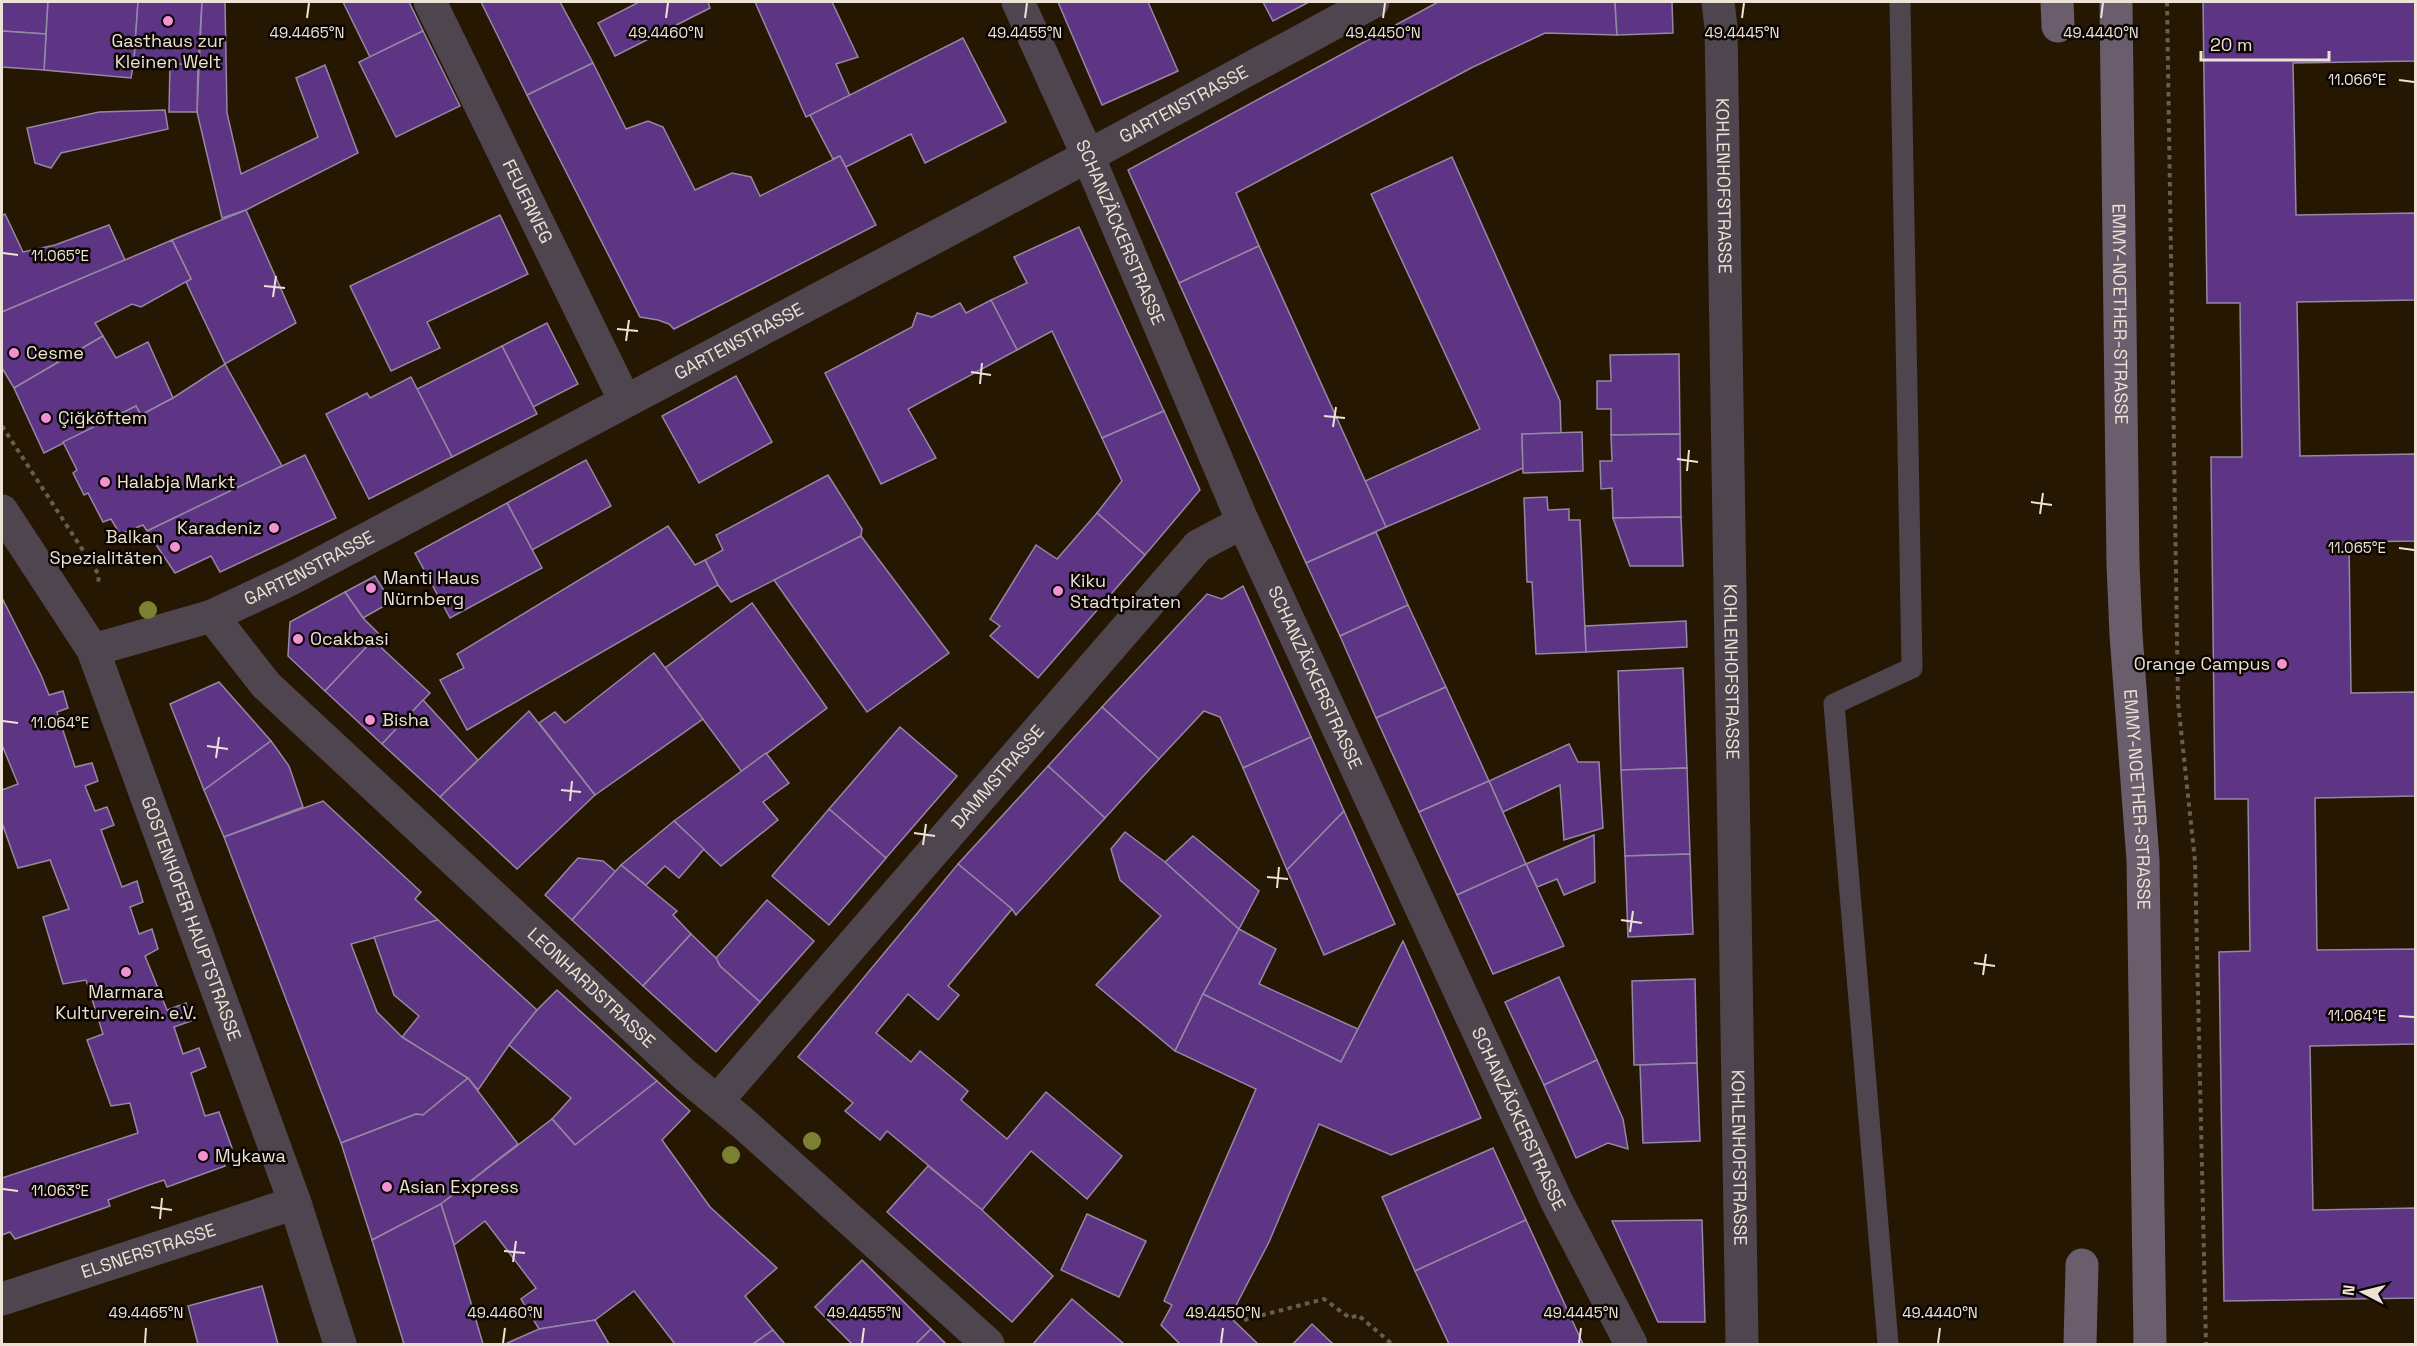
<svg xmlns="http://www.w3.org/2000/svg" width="2417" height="1346" font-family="'Space Grotesk',sans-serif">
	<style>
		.building { fill: #5d3584; stroke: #9488a3; stroke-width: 1.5 }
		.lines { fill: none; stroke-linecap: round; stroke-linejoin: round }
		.path { stroke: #6a5d4b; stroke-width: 4; stroke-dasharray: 4.5 4.5; stroke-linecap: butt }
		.lane { stroke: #4e454f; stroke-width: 21 }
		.street { stroke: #4e454f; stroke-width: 33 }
		.secondary { stroke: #6a5d6c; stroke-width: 33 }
		.tree { fill: #7a8231 }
		.ticks { fill: none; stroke: #ece2d5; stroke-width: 2 }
		.poi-dot { fill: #f491d4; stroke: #0a0501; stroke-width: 2 }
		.labels { text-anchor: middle; stroke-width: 5; stroke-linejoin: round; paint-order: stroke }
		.poi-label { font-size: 18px; fill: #ece2d5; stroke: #0a0501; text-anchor: start }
		.street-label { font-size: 18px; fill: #ece2d5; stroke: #0a0501 }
		.ticks-label { font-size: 15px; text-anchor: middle; fill: #ece2d5; stroke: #0a0501; stroke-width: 5; stroke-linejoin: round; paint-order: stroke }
	</style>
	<rect width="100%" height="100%" fill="#261703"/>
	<g class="building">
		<path d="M2,2H48L46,34L2,31Z"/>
		<path d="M48,2H138L134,60L131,78L44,70Z"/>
		<path d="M138,2H202L198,66L134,60Z"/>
		<path d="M202,2H225L227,113L241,174L318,137L296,78L325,65L358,153L246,210L222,218L197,112Z"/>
		<path d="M343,2H409L423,31L370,57Z"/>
		<path d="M481,2H560L593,63L527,95Z"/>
		<path d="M639,2H708L710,8L615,56L598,23Z"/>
		<path d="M755,2H832L858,57L836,64L850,96L806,117Z"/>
		<path d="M1058,2H1148L1178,71L1102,105Z"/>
		<path d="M1263,2H1309L1273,21Z"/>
		<path d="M1438,2H1615L1617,35L1545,33L1473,67L1236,193L1259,246L1179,283L1128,170Z"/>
		<path d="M1615,2H1672L1673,33L1617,35Z"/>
		<path d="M2203,2H2416V61L2293,63L2296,215L2416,213V300L2297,302L2300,456L2416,454V541L2349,542L2351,693L2416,692V796L2315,798L2317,950L2416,949V1044L2310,1046L2313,1210L2416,1208V1298L2224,1301L2219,952L2250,951L2248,799H2215L2211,457H2242L2240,303H2207Z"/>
		<path d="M2,31L46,34L44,70L2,67Z"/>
		<path d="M423,31L460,106L396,137L359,62Z"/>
		<path d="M963,38L1006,122L925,163L911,134L846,167L840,156L833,159L810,115Z"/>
		<path d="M170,63L198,66L197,112H169Z"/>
		<path d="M593,63L626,129L648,121L663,127L695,190L732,173L751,177L760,196L840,156L876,225L674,329L669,324L658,320L640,317L527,95Z"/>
		<path d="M165,110L168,129L61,153L51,168L35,163L27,128L99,112Z"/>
		<path d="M1452,157L1560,401L1561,433L1522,434L1523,468L1386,527L1365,481L1480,429L1371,194Z"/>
		<path d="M246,210L296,323L225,364L186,282L191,279L172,240Z"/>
		<path d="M5,214L23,252L55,245L109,225L125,260L2,312V216Z"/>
		<path d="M500,215L528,274L427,322L440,348L391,371L350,286Z"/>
		<path d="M1079,227L1164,411L1102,438L1052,331L1017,350L991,300L1027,283L1014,257Z"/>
		<path d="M172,240L191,279L141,307L132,304L95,323L103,336L14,388L2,368V312Z"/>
		<path d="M1259,246L1386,527L1306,563L1179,283Z"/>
		<path d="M991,300L1017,350L908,409L936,458L881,484L825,373L912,327L917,313L932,317L960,303L966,313Z"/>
		<path d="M547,323L578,384L533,407L502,346Z"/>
		<path d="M103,336L116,358L148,342L173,398L141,415L136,406L44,453L14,388Z"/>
		<path d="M502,346L537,414L452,457L417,389Z"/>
		<path d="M1679,354L1680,434L1611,435V409H1597V381H1611L1610,355Z"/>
		<path d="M225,364L282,466L147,531L143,525L120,534L111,519L103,522L88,493L84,495L73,473L77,470L63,442L136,406L141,415L173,398Z"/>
		<path d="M736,376L772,442L699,483L662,416Z"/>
		<path d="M411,377L452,457L369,499L326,414L367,393L370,398Z"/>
		<path d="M1164,411L1200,490L1145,555L1097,513L1122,481L1102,438Z"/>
		<path d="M1582,432L1583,471L1523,473L1522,434Z"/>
		<path d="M1680,434L1681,517L1613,518L1612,488L1601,489L1600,461H1612L1611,435Z"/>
		<path d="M305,455L336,518L220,572L211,556L175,573L147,531Z"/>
		<path d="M586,460L611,506L532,550L507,503Z"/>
		<path d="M828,475L862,529L861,536L731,602L718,585L705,560L723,550L716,535Z"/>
		<path d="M1547,497L1548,510L1569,509V520H1580L1586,652L1536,654L1532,582H1527L1524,498Z"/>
		<path d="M507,503L542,568L450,618L415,553Z"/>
		<path d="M1097,513L1145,555L1038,678L990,636L1000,626L990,619L1036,545L1057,559Z"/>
		<path d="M1681,517L1683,566H1630L1613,518Z"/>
		<path d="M668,526L695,565L705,560L718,585L467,730L440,680L464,668L457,654Z"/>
		<path d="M1376,532L1408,605L1340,636L1306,563Z"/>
		<path d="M861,536L949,653L867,712L774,580Z"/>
		<path d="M375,576L391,602L363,618L345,592Z"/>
		<path d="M1243,586L1311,737L1243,768L1220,717L1204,711L1159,759L1102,707L1207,594L1222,599Z"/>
		<path d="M345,592L363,618L379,634L325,691L288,656L290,622Z"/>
		<path d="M2,598L41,675L49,695L63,691L68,708L57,712L75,767L92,763L98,781L85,786L95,811L107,807L114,825L101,830L122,887L137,881L143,902L130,907L139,934L152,929L158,949L145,956L167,1010L186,1003L191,1021L174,1027L183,1054L199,1048L206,1067L191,1073L205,1116L219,1112L232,1148L220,1151L225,1166L167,1187L164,1180L146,1186L108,1200L110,1206L15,1239L10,1232L2,1235V1178L138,1133L130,1103L111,1106L87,1040L103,1034L86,980L63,984L43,917L69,909L50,860L18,868L2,823V790L18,784L2,745Z"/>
		<path d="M752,603L827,708L742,772L665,668Z"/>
		<path d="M1408,605L1446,687L1376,718L1340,636Z"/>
		<path d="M1686,621L1687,647L1586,652L1585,626Z"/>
		<path d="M373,640L430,693L382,744L325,691Z"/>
		<path d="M654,653L703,719L595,795L539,723L555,712L565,723Z"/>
		<path d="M1683,668L1687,768L1621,770L1618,671Z"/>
		<path d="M219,682L271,741L204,790L170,704Z"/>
		<path d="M1446,687L1489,781L1419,812L1376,718Z"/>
		<path d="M423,700L478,760L440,797L382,744Z"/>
		<path d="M1102,707L1159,759L1105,818L1048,766Z"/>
		<path d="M529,711L595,795L517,869L440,797Z"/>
		<path d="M900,727L957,776L886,858L829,809Z"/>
		<path d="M1311,737L1344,811L1287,870L1243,768Z"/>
		<path d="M271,741L289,766L303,807L224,837L204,790Z"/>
		<path d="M1569,744L1578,762H1599L1603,828L1564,840L1560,785L1503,812L1489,781Z"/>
		<path d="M766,753L789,783L763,802L778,820L721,866L674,821Z"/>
		<path d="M1048,766L1105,818L1016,915L1012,909L958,864Z"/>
		<path d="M1687,768L1690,854L1625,856L1621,770Z"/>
		<path d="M1489,781L1526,864L1457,895L1419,812Z"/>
		<path d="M323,801L421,892L415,899L438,920L351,944L377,1012L402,1037L468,1078L423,1115L416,1114L341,1143L224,837Z"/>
		<path d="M829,809L886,858L829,925L772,876Z"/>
		<path d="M1344,811L1395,924L1324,955L1287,870Z"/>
		<path d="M674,821L704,849L679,878L665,866L646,885L621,865Z"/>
		<path d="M1125,832L1165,862L1239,929L1203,994L1175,1051L1096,985L1161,916L1120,880L1111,849Z"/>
		<path d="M1594,835L1595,882L1564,895L1557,879L1537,887L1526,864Z"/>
		<path d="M1193,836L1259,891L1239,929L1165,862Z"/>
		<path d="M1690,854L1693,934L1628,937L1625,856Z"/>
		<path d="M578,858L603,861L616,872L572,920L545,895Z"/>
		<path d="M958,864L1012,909L948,986L959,995L938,1020L908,994L876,1033L911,1062L920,1051L968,1091L961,1100L1007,1139L1046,1092L1122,1156L1087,1199L1031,1151L982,1210L887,1131L880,1140L845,1111L853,1103L798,1057Z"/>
		<path d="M1526,864L1564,946L1493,974L1457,895Z"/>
		<path d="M621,865L677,911L673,915L691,934L643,986L572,920Z"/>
		<path d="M767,900L814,941L760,1002L720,966L716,958Z"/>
		<path d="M438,920L537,1010L509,1045L478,1090L468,1078L402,1037L419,1016L394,995L374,937Z"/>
		<path d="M1239,929L1276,949L1259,984L1358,1029L1341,1062L1203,994Z"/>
		<path d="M691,934L716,958L720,966L760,1002L716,1052L643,986Z"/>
		<path d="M1403,941L1481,1118L1391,1155L1319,1124L1269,1242L1230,1317L1258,1344H1180L1161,1325L1172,1305L1164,1301L1256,1089L1175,1051L1203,994L1341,1062Z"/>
		<path d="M1559,977L1597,1060L1544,1085L1505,1002Z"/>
		<path d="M1695,979L1697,1063L1634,1065L1632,981Z"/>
		<path d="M557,990L657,1081L575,1145L552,1119L571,1098L509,1045L537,1010Z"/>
		<path d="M1597,1060L1623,1119L1628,1149L1608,1143L1576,1158L1544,1085Z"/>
		<path d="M1697,1063L1700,1141L1643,1143L1640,1065Z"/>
		<path d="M468,1078L518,1144L441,1204L372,1240L341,1143L416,1114L423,1115Z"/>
		<path d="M657,1081L690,1111L662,1140L710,1207L777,1268L745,1296L773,1330L753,1344H675L634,1291L595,1320L539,1329L521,1299L536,1288L485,1221L454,1245L441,1204L552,1119L575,1145Z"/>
		<path d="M1493,1148L1526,1220L1415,1271L1382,1197Z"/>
		<path d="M928,1166L982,1210L1053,1276L1012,1322L887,1212Z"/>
		<path d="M441,1204L454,1245L483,1344H404L372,1240Z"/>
		<path d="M1087,1214L1146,1241L1119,1297L1061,1270Z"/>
		<path d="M1526,1220L1583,1344H1449L1415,1271Z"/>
		<path d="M1702,1220L1705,1322H1658L1612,1221Z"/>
		<path d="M862,1260L931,1329L916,1344H852L815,1307Z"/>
		<path d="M262,1286L278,1344H198L188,1306Z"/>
		<path d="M1072,1299L1124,1344H1033Z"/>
		<path d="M595,1320L609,1344H505L539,1329Z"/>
		<path d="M1312,1324L1333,1344H1293Z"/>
		<path d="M931,1329L946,1344H916Z"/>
		<path d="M773,1330L785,1344H753Z"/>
	</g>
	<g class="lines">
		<g class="path">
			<path d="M2167,2L2178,702L2195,861L2206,1344"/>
			<path d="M2,426L99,575L98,585"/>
			<path d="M1244,1320L1324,1299L1350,1318L1358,1315L1392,1344"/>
		</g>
		<path class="lane" d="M1888,1344L1834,704L1912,668L1900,2"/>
		<g class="street">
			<path id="s1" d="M430,2L625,401"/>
			<path id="s2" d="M1018,2L1088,156L1243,522L1557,1202L1631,1344"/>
			<path id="s3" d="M1718,2L1721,27L1742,1344"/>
			<path id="s4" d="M2,511L93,650L295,1203L340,1344"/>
			<path id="s5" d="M212,616L266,685L685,1075L743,1123L988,1344"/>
			<path id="s6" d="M93,650L212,616L291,579L1088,156L1373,2"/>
			<path id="s7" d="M717,1101L1198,546L1243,522"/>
			<path id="s8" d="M2,1299L295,1203"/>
		</g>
		<g class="secondary">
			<path d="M2057,2L2058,26"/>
			<path id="s9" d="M2116,2L2123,564L2126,635L2143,860L2150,1344"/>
			<path d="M2080,1344L2082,1265"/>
		</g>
	</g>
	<g class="tree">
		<circle cx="148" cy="610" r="9"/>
		<circle cx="812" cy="1141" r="9"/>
		<circle cx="731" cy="1155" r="9"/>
	</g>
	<path class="ticks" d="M307,18L309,3M666,18L668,3M1025,18L1027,3M1383,18L1385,3M1742,18L1744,3M2101,18L2103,3M2399,80L2414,82M3,253L18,255M264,286L285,288M273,297L276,276M617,329L638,331M626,341L629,320M971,372L991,375M980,384L982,363M1324,416L1345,418M1333,427L1336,407M1677,459L1698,462M1687,471L1689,450M2031,502L2052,505M2040,514L2043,493M2399,548L2414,550M3,721L18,723M207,746L228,749M216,758L219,737M561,790L581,792M570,801L572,781M914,833L935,836M923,845L926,824M1267,877L1288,879M1277,888L1279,867M1621,920L1642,923M1630,932L1633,911M1974,963L1995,966M1983,975L1986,954M2399,1016L2414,1017M3,1189L18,1191M151,1207L172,1210M160,1219L162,1198M504,1251L525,1253M513,1262L516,1241M145,1343L146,1328M503,1343L505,1328M862,1343L864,1328M1221,1343L1223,1328M1579,1343L1581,1328M1938,1343L1940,1328"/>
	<g class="poi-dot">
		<circle cx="168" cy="21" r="6"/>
		<circle cx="14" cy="353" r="6"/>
		<circle cx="46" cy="418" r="6"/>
		<circle cx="105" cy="482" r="6"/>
		<circle cx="274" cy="528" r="6"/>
		<circle cx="175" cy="547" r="6"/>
		<circle cx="371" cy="588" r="6"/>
		<circle cx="1058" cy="591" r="6"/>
		<circle cx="298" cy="639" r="6"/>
		<circle cx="2282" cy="664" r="6"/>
		<circle cx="370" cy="720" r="6"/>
		<circle cx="126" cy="972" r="6"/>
		<circle cx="203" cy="1156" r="6"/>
		<circle cx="387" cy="1187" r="6"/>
	</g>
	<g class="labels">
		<g class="poi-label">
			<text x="168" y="47" text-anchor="middle">Gasthaus zur<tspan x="168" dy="21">Kleinen Welt</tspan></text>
			<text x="26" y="359">Cesme</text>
			<text x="58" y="424">Çiğköftem</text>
			<text x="117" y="488">Halabja Markt</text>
			<text x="262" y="534" text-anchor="end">Karadeniz</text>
			<text x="163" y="543" text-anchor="end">Balkan<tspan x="163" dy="21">Spezialitäten</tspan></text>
			<text x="383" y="584">Manti Haus<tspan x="383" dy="21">Nürnberg</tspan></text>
			<text x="1070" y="587">Kiku<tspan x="1070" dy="21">Stadtpiraten</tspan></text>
			<text x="310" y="645">Ocakbasi</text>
			<text x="2270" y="670" text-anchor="end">Orange Campus</text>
			<text x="382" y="726">Bisha</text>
			<text x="126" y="998" text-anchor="middle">Marmara<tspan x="126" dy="21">Kulturverein. e.V.</tspan></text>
			<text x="215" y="1162">Mykawa</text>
			<text x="399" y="1193">Asian Express</text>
		</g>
		<g class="street-label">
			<text dy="6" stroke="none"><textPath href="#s6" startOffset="1222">GARTENSTRASSE</textPath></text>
			<text dy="6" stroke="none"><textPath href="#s3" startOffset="184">KOHLENHOFSTRASSE</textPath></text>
			<text dy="6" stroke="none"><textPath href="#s1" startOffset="222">FEUERWEG</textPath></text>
			<text dy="6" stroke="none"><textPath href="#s2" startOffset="252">SCHANZÄCKERSTRASSE</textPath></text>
			<text dy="6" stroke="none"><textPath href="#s9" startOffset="312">EMMY-NOETHER-STRASSE</textPath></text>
			<text dy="6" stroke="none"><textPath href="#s6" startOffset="718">GARTENSTRASSE</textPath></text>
			<text dy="6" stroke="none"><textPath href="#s6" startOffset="232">GARTENSTRASSE</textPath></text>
			<text dy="6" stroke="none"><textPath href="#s3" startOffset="670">KOHLENHOFSTRASSE</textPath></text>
			<text dy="6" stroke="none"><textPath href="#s2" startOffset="738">SCHANZÄCKERSTRASSE</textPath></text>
			<text dy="6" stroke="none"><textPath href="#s7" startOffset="429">DAMMSTRASSE</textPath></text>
			<text dy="6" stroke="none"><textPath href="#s9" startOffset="798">EMMY-NOETHER-STRASSE</textPath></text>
			<text dy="6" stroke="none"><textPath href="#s4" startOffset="452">GOSTENHOFER HAUPTSTRASSE</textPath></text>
			<text dy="6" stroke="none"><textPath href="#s5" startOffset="532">LEONHARDSTRASSE</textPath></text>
			<text dy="6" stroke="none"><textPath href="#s2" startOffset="1224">SCHANZÄCKERSTRASSE</textPath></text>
			<text dy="6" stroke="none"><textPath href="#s3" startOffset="1156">KOHLENHOFSTRASSE</textPath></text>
			<text dy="6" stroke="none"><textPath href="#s8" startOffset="154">ELSNERSTRASSE</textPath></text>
		</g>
	</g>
	<g class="ticks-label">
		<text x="307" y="38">49.4465°N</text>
		<text x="666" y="38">49.4460°N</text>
		<text x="1025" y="38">49.4455°N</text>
		<text x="1383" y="38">49.4450°N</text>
		<text x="1742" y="38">49.4445°N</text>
		<text x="2101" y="38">49.4440°N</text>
		<text x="2357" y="85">11.066°E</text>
		<text x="60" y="261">11.065°E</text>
		<text x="2357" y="553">11.065°E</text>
		<text x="60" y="728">11.064°E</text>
		<text x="2357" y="1021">11.064°E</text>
		<text x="60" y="1196">11.063°E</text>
		<text x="146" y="1318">49.4465°N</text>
		<text x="505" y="1318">49.4460°N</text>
		<text x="864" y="1318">49.4455°N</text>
		<text x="1223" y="1318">49.4450°N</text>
		<text x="1581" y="1318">49.4445°N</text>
		<text x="1940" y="1318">49.4440°N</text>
	</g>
	<rect width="2417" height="1346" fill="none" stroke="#ece2d5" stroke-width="6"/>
	<g transform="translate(2363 1292) rotate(277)" stroke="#0a0501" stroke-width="4.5" paint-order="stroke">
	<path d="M0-4.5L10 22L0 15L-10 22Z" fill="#ece2d5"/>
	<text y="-9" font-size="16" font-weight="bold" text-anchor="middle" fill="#ece2d5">N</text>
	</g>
	<path d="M2201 51v9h128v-9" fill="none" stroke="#ece2d5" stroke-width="3"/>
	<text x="2210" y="51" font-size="18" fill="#ece2d5" stroke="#0a0501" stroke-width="4.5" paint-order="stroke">20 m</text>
</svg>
